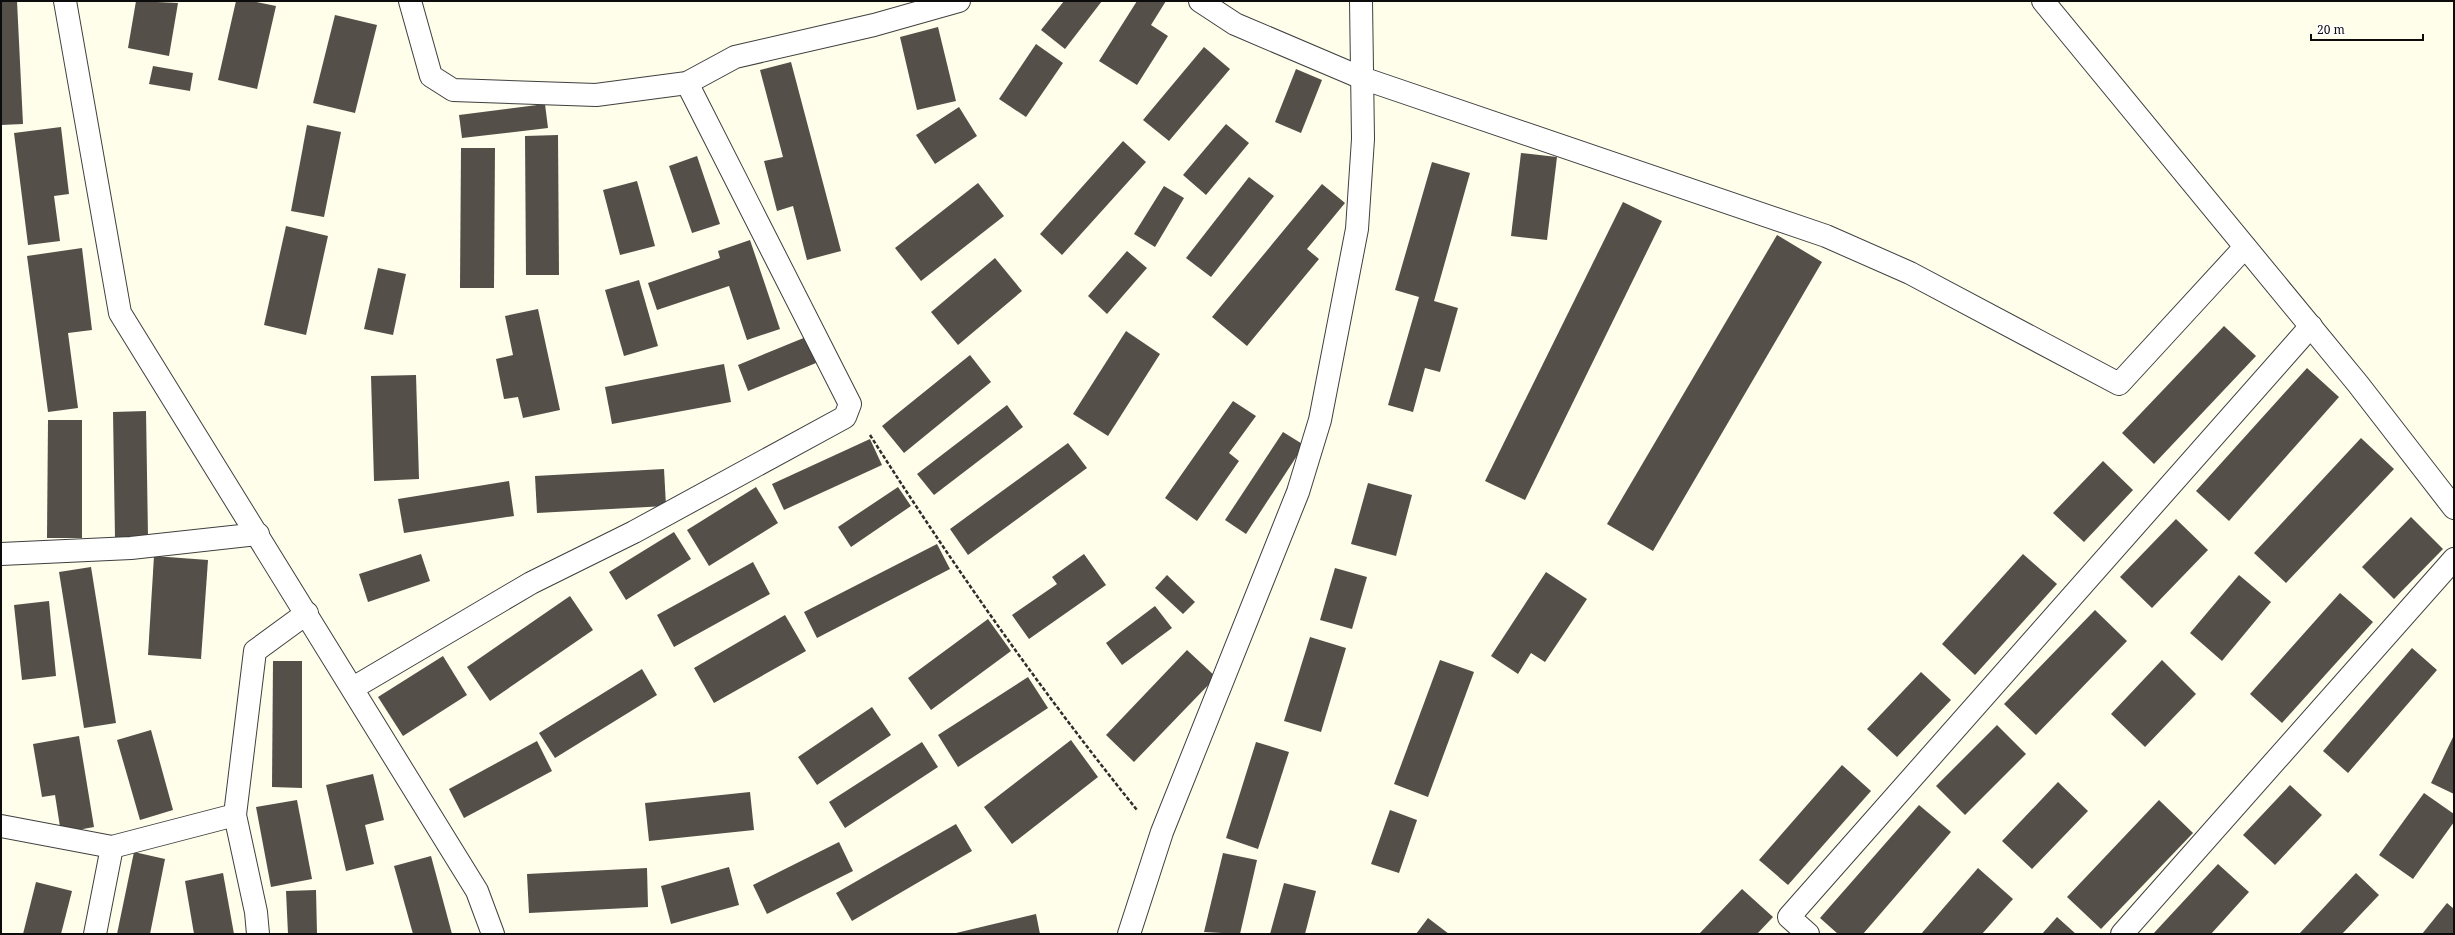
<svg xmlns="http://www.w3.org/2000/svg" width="2455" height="935" font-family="'Noto Serif',serif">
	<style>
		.building { fill: #544f49 }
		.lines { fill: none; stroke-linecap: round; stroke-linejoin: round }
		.minor-casing { stroke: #3f3f3f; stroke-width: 24 }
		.path { stroke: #2e2e2e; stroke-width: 2.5; stroke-dasharray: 4 2; stroke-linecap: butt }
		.minor { stroke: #fff; stroke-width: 22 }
	</style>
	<rect width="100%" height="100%" fill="#fefeeb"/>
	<g class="building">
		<path d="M1,1H17L23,124L1,125Z"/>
		<path d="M136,1L178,3L169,56L128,48Z"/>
		<path d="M236,1H252L276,6L257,89L218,80Z"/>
		<path d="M1064,1H1102L1065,49L1041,30Z"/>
		<path d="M1137,1H1166L1151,25L1168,36L1137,85L1099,61Z"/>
		<path d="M335,15L377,25L355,113L313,103Z"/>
		<path d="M938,27L956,101L917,110L900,37Z"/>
		<path d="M1036,44L1063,63L1026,117L999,99Z"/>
		<path d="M1204,47L1230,69L1169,141L1143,120Z"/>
		<path d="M791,62L841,251L807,260L793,206L777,211L764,161L783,157L760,70Z"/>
		<path d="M153,66L193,73L190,91L149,84Z"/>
		<path d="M1296,69L1322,80L1301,133L1275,122Z"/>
		<path d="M545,104L548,128L462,138L459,115Z"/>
		<path d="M959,107L977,136L935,164L916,135Z"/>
		<path d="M1226,124L1249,143L1206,195L1183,175Z"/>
		<path d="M307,125L341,132L324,217L291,211Z"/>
		<path d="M61,127L69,194L54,196L60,241L28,245L14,133Z"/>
		<path d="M558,135L559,275H526L525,136Z"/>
		<path d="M1123,141L1146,162L1062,255L1040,234Z"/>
		<path d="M461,148H495L494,288H460Z"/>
		<path d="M1521,153L1557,157L1547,240L1511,236Z"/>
		<path d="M697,156L720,224L692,233L669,166Z"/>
		<path d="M1432,162L1470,173L1434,301L1458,308L1440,372L1425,368L1413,412L1388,405L1419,297L1395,290Z"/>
		<path d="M1249,177L1274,196L1211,277L1186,258Z"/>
		<path d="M637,181L655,246L620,255L603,190Z"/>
		<path d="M978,183L1004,216L921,281L895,248Z"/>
		<path d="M1322,184L1345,203L1307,249L1319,259L1247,346L1212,317Z"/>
		<path d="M1164,186L1184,198L1155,247L1134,234Z"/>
		<path d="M1623,202L1662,221L1525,500L1485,481Z"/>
		<path d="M286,226L328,236L306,335L264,325Z"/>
		<path d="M1777,235L1822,262L1653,551L1607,524Z"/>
		<path d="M750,240L780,329L747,340L729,286L657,310L648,283L720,258L718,251Z"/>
		<path d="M82,248L92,330L68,333L78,408L48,412L27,256Z"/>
		<path d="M1127,251L1147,268L1107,314L1088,296Z"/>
		<path d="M995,258L1022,291L958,345L931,312Z"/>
		<path d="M378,268L406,274L393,335L364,329Z"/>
		<path d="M639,280L658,346L624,356L605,290Z"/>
		<path d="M538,309L560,410L523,418L518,397L504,399L496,359L513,355L505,316Z"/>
		<path d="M2224,326L2256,356L2154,464L2122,433Z"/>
		<path d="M1126,331L1160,354L1108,436L1073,414Z"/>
		<path d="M806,337L816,363L748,391L738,365Z"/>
		<path d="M970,355L991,382L904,453L882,426Z"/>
		<path d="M724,364L731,402L612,424L605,387Z"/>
		<path d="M2307,368L2339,397L2229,521L2196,491Z"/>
		<path d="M416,375L419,479L374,481L371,376Z"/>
		<path d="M1233,401L1256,416L1229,453L1239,461L1197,521L1165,498Z"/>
		<path d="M1007,405L1023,427L934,495L917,474Z"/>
		<path d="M146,411L148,537L115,538L113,412Z"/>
		<path d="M48,420H82V538H47Z"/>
		<path d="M1283,432L1304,445L1246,534L1225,520Z"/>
		<path d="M2361,438L2394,469L2286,583L2254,553Z"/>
		<path d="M870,439L882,465L784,510L772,484Z"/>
		<path d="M1068,443L1087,468L968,555L950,529Z"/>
		<path d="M2103,461L2133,490L2084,542L2053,513Z"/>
		<path d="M664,469L666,506L537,513L535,476Z"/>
		<path d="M509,481L514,516L404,533L398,499Z"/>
		<path d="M1368,483L1412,495L1396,556L1351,544Z"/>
		<path d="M756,487L778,523L709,566L687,530Z"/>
		<path d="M898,487L911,506L851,547L838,527Z"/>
		<path d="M2411,517L2443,549L2394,599L2362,567Z"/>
		<path d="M2176,519L2208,550L2152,608L2120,577Z"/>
		<path d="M674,532L691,559L626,600L609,572Z"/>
		<path d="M937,544L950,569L817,638L804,612Z"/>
		<path d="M421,554L430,581L368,602L359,574Z"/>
		<path d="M1084,554L1106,585L1029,639L1012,615L1057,584L1052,577Z"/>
		<path d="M2023,554L2057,584L1975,675L1942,644Z"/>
		<path d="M154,556L208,560L201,659L148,655Z"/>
		<path d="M753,562L770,594L674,647L657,615Z"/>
		<path d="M91,567L116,723L84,728L59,572Z"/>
		<path d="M1335,568L1367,577L1352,629L1320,620Z"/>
		<path d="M1546,572L1587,599L1545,662L1531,653L1518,674L1491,656Z"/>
		<path d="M1167,575L1195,602L1183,614L1155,588Z"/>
		<path d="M2239,575L2271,602L2222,661L2190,633Z"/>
		<path d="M2340,593L2373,622L2282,723L2250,694Z"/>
		<path d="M570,596L593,630L490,701L467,667Z"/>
		<path d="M49,601L56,676L22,680L14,605Z"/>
		<path d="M1155,606L1172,628L1122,665L1106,643Z"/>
		<path d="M2095,610L2127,641L2036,735L2004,704Z"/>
		<path d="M785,615L806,651L714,703L694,668Z"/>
		<path d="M988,619L1011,651L931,710L908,678Z"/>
		<path d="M1310,637L1346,648L1321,732L1284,721Z"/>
		<path d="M2412,648L2437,670L2348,773L2323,751Z"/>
		<path d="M1187,650L1216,677L1134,762L1106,735Z"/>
		<path d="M443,656L467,695L403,736L378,697Z"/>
		<path d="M1440,660L1474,672L1428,797L1394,784Z"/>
		<path d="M2162,660L2196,694L2145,747L2111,714Z"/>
		<path d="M273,661H302V788L272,787Z"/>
		<path d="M642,669L657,695L555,758L539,733Z"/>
		<path d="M1921,672L1951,700L1897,757L1867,729Z"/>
		<path d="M1028,677L1048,708L958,767L938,735Z"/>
		<path d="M872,707L891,735L817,785L798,757Z"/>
		<path d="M1997,725L2026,754L1965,815L1936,786Z"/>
		<path d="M151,730L173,810L140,820L117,740Z"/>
		<path d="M2454,735V794L2431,783Z"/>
		<path d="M79,736L94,827L61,833L55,795L42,797L33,744Z"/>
		<path d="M1071,740L1098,777L1012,844L984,807Z"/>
		<path d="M537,741L552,771L464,818L449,789Z"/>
		<path d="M922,742L938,767L845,828L829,802Z"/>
		<path d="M1256,742L1289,752L1258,849L1226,838Z"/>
		<path d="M1842,765L1871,791L1788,885L1759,860Z"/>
		<path d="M373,774L384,820L365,825L374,864L346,871L326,785Z"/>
		<path d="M2058,782L2088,811L2032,869L2002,841Z"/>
		<path d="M2290,785L2322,815L2275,865L2243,835Z"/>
		<path d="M750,792L754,830L649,841L645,803Z"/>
		<path d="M2424,793L2454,814V822L2413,879L2379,855Z"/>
		<path d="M297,800L312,879L271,887L256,807Z"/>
		<path d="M2159,800L2193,833L2101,929L2067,897Z"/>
		<path d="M1919,805L1951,832L1863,934H1838L1820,918Z"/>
		<path d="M1390,810L1417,820L1399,873L1371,864Z"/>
		<path d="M956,824L972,851L852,921L836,893Z"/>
		<path d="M839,842L853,871L767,914L753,885Z"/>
		<path d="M134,852L165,859L150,934H117Z"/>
		<path d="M1223,853L1257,860L1240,934L1204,932Z"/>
		<path d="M431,856L452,934H413L394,866Z"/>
		<path d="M2218,864L2249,892L2211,934H2153Z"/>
		<path d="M729,867L739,905L671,924L661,886Z"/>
		<path d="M647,868L648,907L529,913L527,874Z"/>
		<path d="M1978,868L2013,899L1982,934H1921Z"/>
		<path d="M223,873L234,934H194L185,881Z"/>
		<path d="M2356,873L2379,895L2342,934H2299Z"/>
		<path d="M36,882L72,891L61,934H23Z"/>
		<path d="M1284,883L1316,891L1305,934H1270Z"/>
		<path d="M1742,889L1773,917L1757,934H1699Z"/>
		<path d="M316,890L317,934H288L286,891Z"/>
		<path d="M2447,903L2454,909V934H2422Z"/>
		<path d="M1036,914L1040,934H956V933Z"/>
		<path d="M2057,917L2076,934H2042Z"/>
		<path d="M1428,918L1449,934H1416Z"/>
	</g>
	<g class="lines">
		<defs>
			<g id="minor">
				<path d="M65,1L120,313L477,891L493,934"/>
				<path d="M410,1L431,76L453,90L596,95L687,83L735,57L874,25L959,1"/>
				<path d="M1200,1L1235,24L1362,78L1826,236L1910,273L2119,384L2245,247"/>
				<path d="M2043,1L2358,384L2454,508"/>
				<path d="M1,554L131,548L258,534"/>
				<path d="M353,688L531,583L634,532L845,417L850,404L687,83"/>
				<path d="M1,826L112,847L235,815"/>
				<path d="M95,934L112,847"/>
				<path d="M258,934L256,912L235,815L255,651L307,613"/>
				<path d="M1129,934L1162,832L1298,492L1320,420L1357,229L1363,139L1361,1"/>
				<path d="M1808,934L1789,917L2311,326"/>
				<path d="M2122,934L2454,559"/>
			</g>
		</defs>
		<use href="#minor" class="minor-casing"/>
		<path class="path" d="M870,435C952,564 1041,691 1137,810"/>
		<use href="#minor" class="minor"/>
	</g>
	<rect width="2455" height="935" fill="none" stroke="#0c0c0c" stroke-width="4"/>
	<path d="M2311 34v6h112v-6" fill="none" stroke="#0c0c0c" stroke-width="2"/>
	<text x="2317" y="34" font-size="12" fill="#0c0c0c" stroke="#ffffff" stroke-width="3" paint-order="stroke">20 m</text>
</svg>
